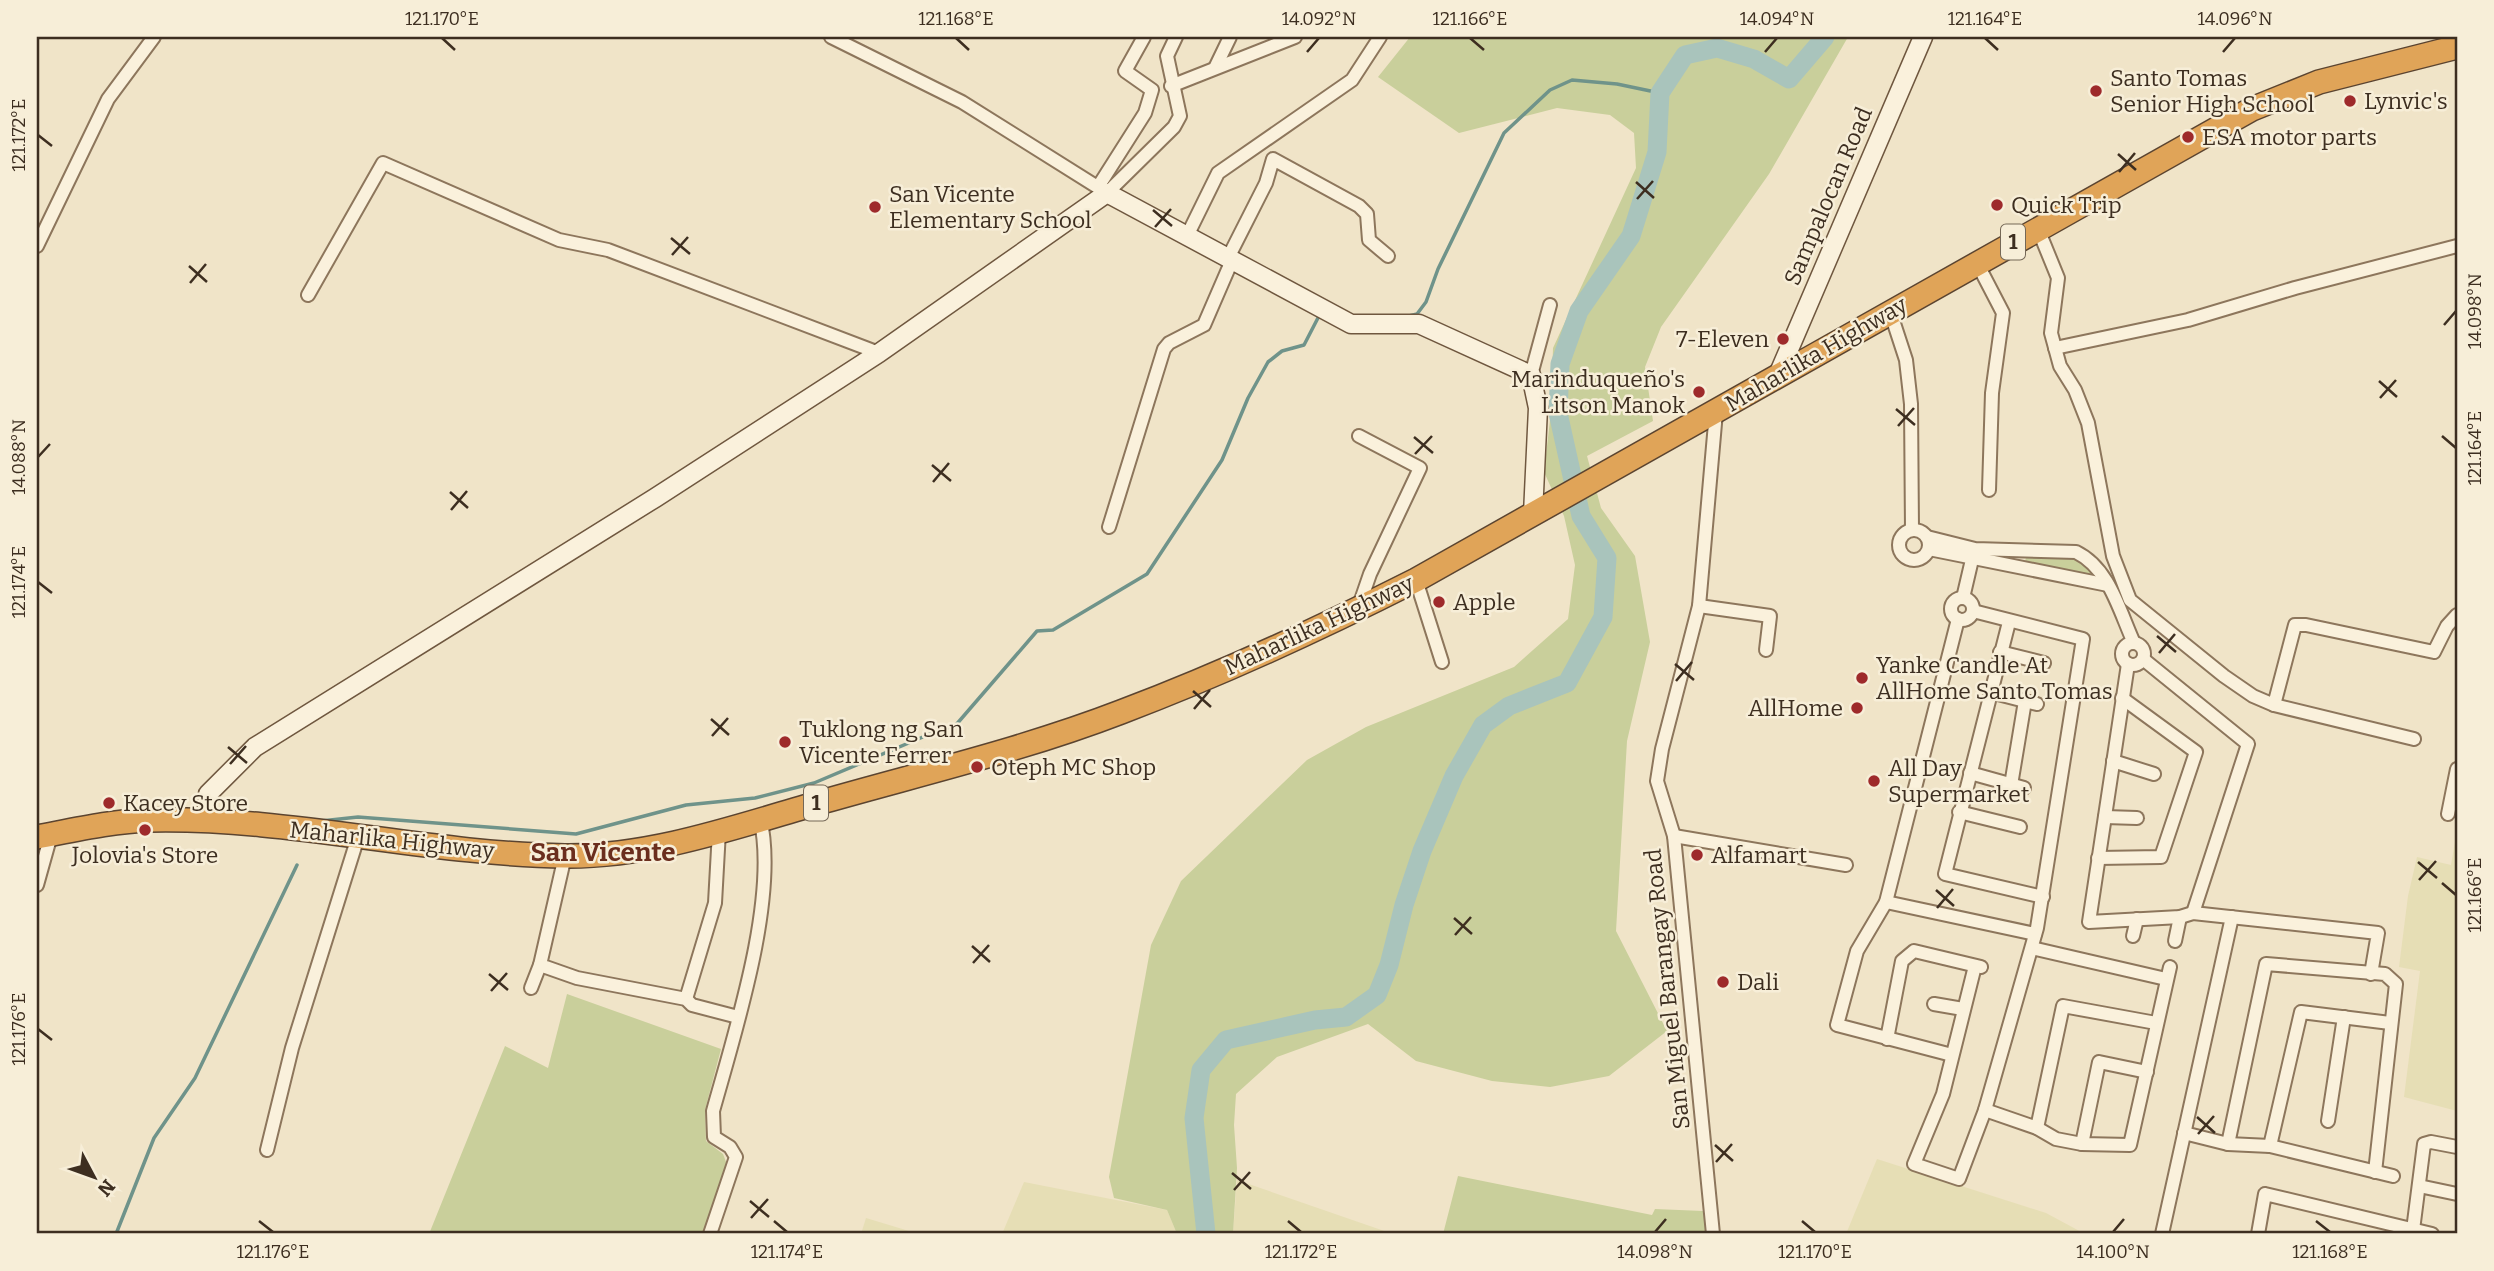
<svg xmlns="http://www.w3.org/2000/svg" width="2494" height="1271" font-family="Bitter,serif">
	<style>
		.farmland { fill: #e6deb5 }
		.green { fill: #c9cf9b }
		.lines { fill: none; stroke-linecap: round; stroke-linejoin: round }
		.stream { stroke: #6f938a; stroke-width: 3.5 }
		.river { stroke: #a9c4bc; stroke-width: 19 }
		.street-casing { stroke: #8d765c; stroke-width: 16 }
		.secondary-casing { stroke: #6f573f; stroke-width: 21 }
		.highway-casing { stroke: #5b4430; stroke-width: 26 }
		.street { stroke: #faf1dc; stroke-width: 12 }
		.secondary { stroke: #faf1dc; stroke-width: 18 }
		.highway { stroke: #e0a458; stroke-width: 23 }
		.ticks { fill: none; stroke: #3d2e20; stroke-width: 2.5 }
		.poi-dot { fill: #9e2a2b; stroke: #f7eed8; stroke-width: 2.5 }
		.labels { text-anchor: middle; stroke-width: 5; stroke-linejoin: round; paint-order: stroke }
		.shield { fill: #f7eed8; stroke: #756857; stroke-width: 2 }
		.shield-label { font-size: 21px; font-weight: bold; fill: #3d2e20 }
		.poi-label { font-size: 23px; fill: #3d2e20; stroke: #f7eed8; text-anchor: start }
		.street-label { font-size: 23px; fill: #3d2e20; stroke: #f7eed8 }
		.quarter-label { font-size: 26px; font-weight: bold; fill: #6b2e1e; stroke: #f7eed8 }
		.neatline { fill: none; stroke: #3d2e20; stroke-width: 2.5 }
		.ticks-label { font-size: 18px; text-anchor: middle; fill: #3d2e20 }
	</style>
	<rect width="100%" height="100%" fill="#f0e4c8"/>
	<g class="farmland">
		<path d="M2457,830V1111L2404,1097L2420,971L2399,967L2408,896L2417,857L2451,865Z"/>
		<path d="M1877,1159L2046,1213L2085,1234H1846Z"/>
		<path d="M1237,1180L1393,1234H1233Z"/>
		<path d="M1024,1182L1167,1210L1177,1234H1002Z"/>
		<path d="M866,1218L919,1234H861Z"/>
	</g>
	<g class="green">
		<path d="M1410,37H1848L1769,174L1661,327L1645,367L1653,421L1587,456L1601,508L1635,556L1650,642L1627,741L1616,931L1667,1031L1609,1076L1550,1087L1492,1081L1416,1061L1368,1024L1277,1057L1236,1094L1234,1125L1237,1168L1233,1234H1177L1167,1210L1114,1198L1109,1177L1151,945L1181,881L1307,760L1366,727L1514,667L1568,619L1575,565L1564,516L1544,472L1551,412L1553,348L1636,168L1634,133L1610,115L1557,108L1459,133L1378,77Z"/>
		<path d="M2027,552L2081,559L2097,577L2025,562Z"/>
		<path d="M567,994L721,1049L705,1110L706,1141L723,1154L728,1167L702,1234H429L505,1046L548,1068Z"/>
		<path d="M1458,1176L1652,1215L1655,1209L1703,1211L1707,1234H1443Z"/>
	</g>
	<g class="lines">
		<g class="stream">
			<path d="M1409,316L1417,314L1426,302L1438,269L1504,133L1550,90L1572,80L1617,84L1660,93"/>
			<path d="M321,821L358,817L576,834L686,805L755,798L814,783L937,731L955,726L1037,631L1053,630L1147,574L1222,460L1248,398L1268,362L1282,351L1304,345L1320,314"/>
			<path d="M116,1234L154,1138L195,1078L297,865"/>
		</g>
		<path class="river" d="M1206,1234L1194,1118L1201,1070L1226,1040L1315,1020L1346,1017L1377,995L1389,965L1404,905L1422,851L1454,776L1483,725L1509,706L1567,683L1603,617L1607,558L1581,516L1558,413L1560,364L1579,311L1631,236L1657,152L1660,93L1685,55L1717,48L1754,59L1789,79L1825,37"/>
		<defs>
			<g id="street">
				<path d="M831,37L962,102L1107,193L1174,127L1180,116L1167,56L1176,37"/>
				<path d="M1216,66L1230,37"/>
				<path d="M1171,86L1295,37"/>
				<path d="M1098,187L1145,113L1152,90L1125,71L1144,37"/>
				<path d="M2038,229L2058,278L2051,333L2060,366L2075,390L2088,423L2113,556L2130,600L2224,676L2253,696L2274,705L2295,625H2306L2434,652L2447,626L2457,615"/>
				<path d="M1188,234L1218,173L1352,80L1380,37"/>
				<path d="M37,246L108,99L154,37"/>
				<path d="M1229,256L1266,183L1273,159L1359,206L1367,214L1369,240L1388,256"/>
				<path d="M1977,263L2003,313L1992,393L1989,490"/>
				<path d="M308,295L383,163L559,240L608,250L879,353"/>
				<path d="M1890,311L1906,360L1911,404L1912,530"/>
				<path d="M2055,348L2188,320L2295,288L2457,246"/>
				<path d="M1531,375L1550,305"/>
				<path d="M1359,436L1420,468L1370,574L1359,606"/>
				<path d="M1109,527L1164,349L1169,343L1204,325L1233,258"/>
				<circle cx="1914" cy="545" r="15"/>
				<path d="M1927,537L1975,549L2076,552C2109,568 2119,610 2134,643"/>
				<path d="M1929,549L2108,585"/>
				<path d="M1416,580L1442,662"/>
				<path d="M1963,598L1974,551"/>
				<circle cx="1962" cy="609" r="11"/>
				<path d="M1699,606L1770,616L1766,650"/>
				<path d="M1973,611L2083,639L2037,928L1985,1110L1959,1179L1914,1164L1943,1094L1975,966"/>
				<path d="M2009,622L1945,874L2043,897"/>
				<circle cx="2133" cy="654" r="11"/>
				<path d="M2000,652L2044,663"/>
				<path d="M2143,659L2248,744L2193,913"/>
				<path d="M2128,664L2089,922L2180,917L2193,913L2378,933L2371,974"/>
				<path d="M1990,692L2037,704"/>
				<path d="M2274,705L2414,739"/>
				<path d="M2113,761L2154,774"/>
				<path d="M1970,773L2024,788"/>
				<path d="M2011,785L2025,701"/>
				<path d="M1959,812L2020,827"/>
				<path d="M2448,814L2457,769"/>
				<path d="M2105,817L2137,818"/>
				<path d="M1674,836L1846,865"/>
				<path d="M565,856L540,965L577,978L686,999L692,1005L738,1017"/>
				<path d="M2098,858L2161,857L2196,752L2122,698"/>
				<path d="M37,885L51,835"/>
				<path d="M1886,902L2035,934"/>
				<path d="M2133,936L2137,919"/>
				<path d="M2175,941L2180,917"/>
				<path d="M2032,948L2166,979"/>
				<path d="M531,988L540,965"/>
				<path d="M686,999L715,903L719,831"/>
				<path d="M1934,1004L1963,1009"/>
				<path d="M1887,1039L1902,961L1914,951L1981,967"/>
				<path d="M1952,1055L1837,1025L1857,951L1886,902L1958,619"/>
				<path d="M1985,1110L2037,1128L2056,1139L2082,1144L2130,1145L2170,967"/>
				<path d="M2328,1121L2344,1017"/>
				<path d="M2037,1128L2063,1006L2156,1023"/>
				<path d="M2184,1133L2228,1144L2270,1146L2393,1176"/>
				<path d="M2082,1144L2099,1062L2147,1072"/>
				<path d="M2228,1144L2266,964L2385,974L2396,984L2375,1172"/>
				<path d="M2270,1146L2301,1012L2390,1023"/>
				<path d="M267,1150L292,1048L358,837"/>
				<path d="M2419,1186L2457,1194"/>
				<path d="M2413,1230L2424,1144L2431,1142L2457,1147"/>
				<path d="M710,1234L736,1157L730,1147L714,1137L713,1111C735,1032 779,896 760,818"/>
				<path d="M1713,1234L1674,836L1657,781L1662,749L1699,606L1716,412"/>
				<path d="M2162,1234L2232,917"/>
				<path d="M2258,1234L2265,1194L2432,1234"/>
			</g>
			<g id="secondary">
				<path d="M1778,375L1923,37"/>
				<path d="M206,821L208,794L255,747L655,498L879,353L1107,193L1351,324H1419L1531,375L1538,408L1533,514"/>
			</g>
			<path id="highway" d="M37,837C74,830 113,821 150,820C289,817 427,854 565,856C653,857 741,825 825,801C923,773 1025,749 1121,712C1222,674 1319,629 1416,580L2252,109L2319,82L2457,47"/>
		</defs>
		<use href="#street" class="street-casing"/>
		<use href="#secondary" class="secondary-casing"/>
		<use href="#highway" class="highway-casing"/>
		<use href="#street" class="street"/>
		<use href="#secondary" class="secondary"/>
		<use href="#highway" class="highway"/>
	</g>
	<path class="ticks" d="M442,38L455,50M956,38L969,50M1470,38L1484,50M1985,38L1998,50M1307,52L1319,38M1765,52L1777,38M2223,52L2235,38M38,135L52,146M2118,154L2136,170M2119,172L2135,153M1636,182L1654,198M1637,199L1653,181M1153,210L1172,226M1155,227L1171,209M671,238L690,254M672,255L688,237M189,266L207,282M190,283L206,264M2444,325L2456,311M2379,381L2397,397M2380,398L2396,380M1896,409L1915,425M1898,426L1914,408M2442,436L2456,448M1414,437L1433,453M1415,454L1432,436M38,457L50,444M932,465L951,481M933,482L949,463M450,492L468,508M451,510L467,491M38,582L52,593M2157,636L2176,652M2159,653L2175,634M1675,664L1694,680M1676,681L1692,662M1193,691L1211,707M1194,709L1210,690M711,719L729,735M712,736L728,718M228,747L247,763M230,764L246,746M2418,862L2437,878M2419,880L2436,861M2442,883L2456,895M1936,890L1954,906M1937,908L1953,889M1454,918L1472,934M1455,935L1471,917M972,946L990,962M973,963L989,945M489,974L508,990M491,991L507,973M38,1029L52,1040M2197,1117L2215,1133M2198,1134L2214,1116M1715,1145L1733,1161M1716,1162L1732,1144M1232,1173L1251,1189M1234,1190L1250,1172M750,1201L769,1217M751,1218L768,1199M259,1221L273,1232M774,1221L787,1232M1288,1221L1301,1232M1802,1221L1815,1232M2316,1221L2330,1232M1655,1232L1666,1219M2113,1232L2124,1219"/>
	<g class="poi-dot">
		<circle cx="2096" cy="91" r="7"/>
		<circle cx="2350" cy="101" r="7"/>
		<circle cx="2188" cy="137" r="7"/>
		<circle cx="1997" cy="205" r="7"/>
		<circle cx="875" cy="207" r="7"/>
		<circle cx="1783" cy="339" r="7"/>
		<circle cx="1699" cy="392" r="7"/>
		<circle cx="1439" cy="602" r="7"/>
		<circle cx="1862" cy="678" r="7"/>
		<circle cx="1857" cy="708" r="7"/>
		<circle cx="785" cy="742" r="7"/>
		<circle cx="977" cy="767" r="7"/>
		<circle cx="1874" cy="781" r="7"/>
		<circle cx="109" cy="803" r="7"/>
		<circle cx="145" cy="830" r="7"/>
		<circle cx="1697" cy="855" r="7"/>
		<circle cx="1723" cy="982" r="7"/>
	</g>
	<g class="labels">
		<g class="shield">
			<rect x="2001" y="224.5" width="24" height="35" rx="5"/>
			<rect x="804" y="785.5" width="24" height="35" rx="5"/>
		</g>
		<g class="shield-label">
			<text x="2013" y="249">1</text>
			<text x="816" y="810">1</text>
		</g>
		<g class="poi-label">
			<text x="2110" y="86">Santo Tomas<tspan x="2110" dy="26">Senior High School</tspan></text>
			<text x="2364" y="109">Lynvic's</text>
			<text x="2202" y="145">ESA motor parts</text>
			<text x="889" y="202">San Vicente<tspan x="889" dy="26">Elementary School</tspan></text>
			<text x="2011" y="213">Quick Trip</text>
			<text x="1769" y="347" text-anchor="end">7-Eleven</text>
			<text x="1685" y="387" text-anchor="end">Marinduqueño's<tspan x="1685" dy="26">Litson Manok</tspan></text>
			<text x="1453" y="610">Apple</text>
			<text x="1876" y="673">Yanke Candle At<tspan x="1876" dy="26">AllHome Santo Tomas</tspan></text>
			<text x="1843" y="716" text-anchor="end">AllHome</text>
			<text x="799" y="737">Tuklong ng San<tspan x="799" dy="26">Vicente Ferrer</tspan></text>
			<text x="991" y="775">Oteph MC Shop</text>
			<text x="1888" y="776">All Day<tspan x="1888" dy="26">Supermarket</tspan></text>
			<text x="123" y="811">Kacey Store</text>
			<text x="145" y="863" text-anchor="middle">Jolovia's Store</text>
			<text x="1711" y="863">Alfamart</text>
			<text x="1737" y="990">Dali</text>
		</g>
		<g class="street-label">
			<text transform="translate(1828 196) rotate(-67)" y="8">Sampalocan Road</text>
			<text transform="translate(1816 354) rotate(-30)" y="8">Maharlika Highway</text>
			<text transform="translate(1319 625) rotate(-25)" y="8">Maharlika Highway</text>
			<text transform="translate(392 840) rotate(6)" y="8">Maharlika Highway</text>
			<text transform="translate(1667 989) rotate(-96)" y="8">San Miguel Barangay Road</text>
		</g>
		<g class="quarter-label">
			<text x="603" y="861">San Vicente</text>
		</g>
	</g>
	<rect width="2494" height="1271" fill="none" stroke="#f7eed8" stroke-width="77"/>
	<g transform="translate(94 1177) rotate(131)" stroke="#f7eed8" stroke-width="5" paint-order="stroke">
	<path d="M0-5L12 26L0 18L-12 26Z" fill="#3d2e20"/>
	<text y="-10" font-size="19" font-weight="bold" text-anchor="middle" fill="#3d2e20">N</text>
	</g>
	<rect x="38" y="38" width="2418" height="1194" class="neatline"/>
	<g class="ticks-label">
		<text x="442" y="25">121.170°E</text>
		<text x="956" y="25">121.168°E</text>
		<text x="1319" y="25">14.092°N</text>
		<text x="1470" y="25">121.166°E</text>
		<text x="1777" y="25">14.094°N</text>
		<text x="1985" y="25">121.164°E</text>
		<text x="2235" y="25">14.096°N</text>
		<text transform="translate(19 135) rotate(-90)" y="6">121.172°E</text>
		<text transform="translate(2475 311) rotate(-90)" y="6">14.098°N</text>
		<text transform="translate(2475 448) rotate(-90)" y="6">121.164°E</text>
		<text transform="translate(19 457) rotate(-90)" y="6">14.088°N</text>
		<text transform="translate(19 582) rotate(-90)" y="6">121.174°E</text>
		<text transform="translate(2475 895) rotate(-90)" y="6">121.166°E</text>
		<text transform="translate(19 1029) rotate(-90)" y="6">121.176°E</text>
		<text x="273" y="1258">121.176°E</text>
		<text x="787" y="1258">121.174°E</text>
		<text x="1301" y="1258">121.172°E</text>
		<text x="1655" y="1258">14.098°N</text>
		<text x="1815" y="1258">121.170°E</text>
		<text x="2113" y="1258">14.100°N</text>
		<text x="2330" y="1258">121.168°E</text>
	</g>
</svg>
